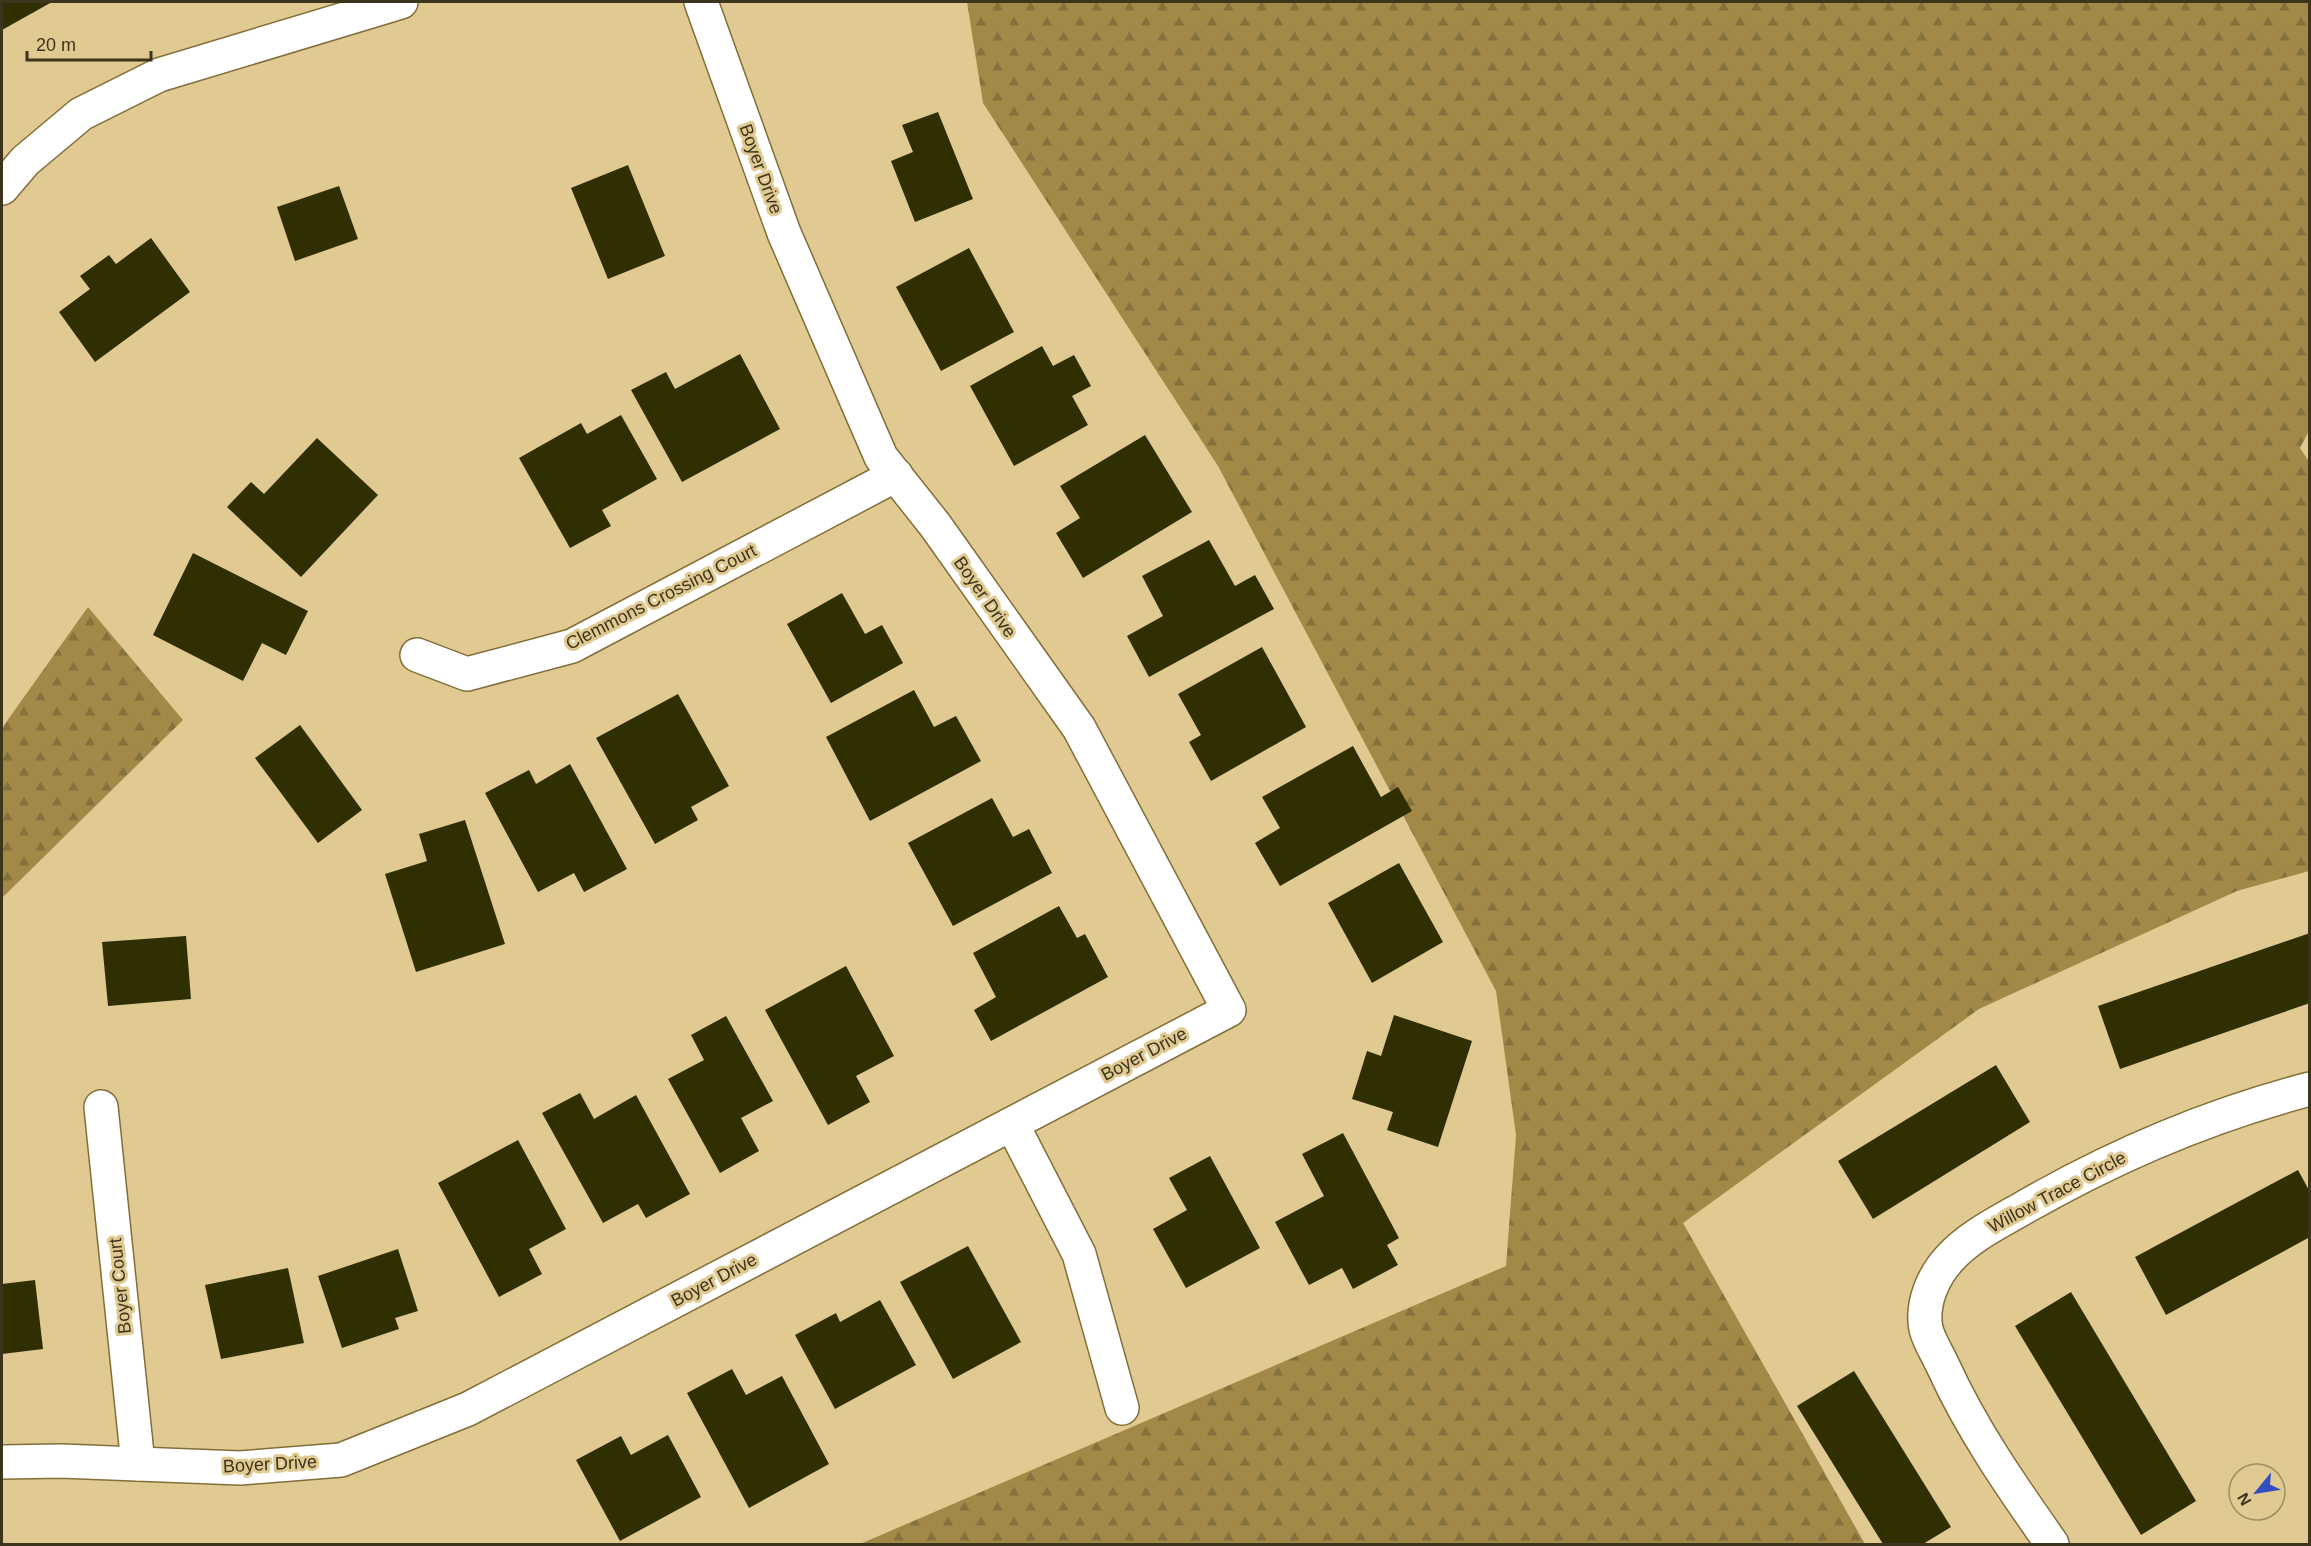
<svg xmlns="http://www.w3.org/2000/svg" width="2311" height="1546" font-family="Arial,sans-serif">
	<style>
		.forest { fill: url(#forest-firs) }
		.building { fill: #302f02 }
		.lines { fill: none; stroke-linecap: round; stroke-linejoin: round }
		.minor-casing { stroke: #836e39; stroke-width: 36 }
		.minor { stroke: #fff; stroke-width: 33 }
		.labels { text-anchor: middle; stroke-width: 6; stroke-linejoin: round; paint-order: stroke }
		.street-label { font-size: 18px; fill: #3c341d; stroke: #e0ca92 }
	</style>
	<defs>
		<pattern id="forest-firs" width="22" height="20" patternUnits="userSpaceOnUse" patternTransform="scale(1.5)"><rect width="22" height="20" fill="#a28948"/><path d="M5 1l3.5 6h-7zM16 11l3.5 6h-7z" fill="#85713b"/></pattern>
	</defs>
	<rect width="100%" height="100%" fill="#e0ca92"/>
	<g class="forest">
		<path d="M967,2H2309L2310,429L2300,448L2310,463L2309,871L2237,891L1979,1009L1683,1223L1865,1544H860L1506,1266L1516,1135L1496,991L1218,466L983,103Z"/>
		<path d="M88,607L183,720L2,898V728Z"/>
	</g>
	<g class="building">
		<path d="M2,2H52L2,30Z"/>
		<path d="M938,112L973,199L915,222L891,161L913,152L902,125Z"/>
		<path d="M628,165L665,256L608,279L571,188Z"/>
		<path d="M339,186L358,239L295,261L277,207Z"/>
		<path d="M151,238L190,292L95,362L59,312L90,289L80,276L109,255L116,264Z"/>
		<path d="M969,248L1014,332L941,371L896,287Z"/>
		<path d="M1042,346L1053,366L1074,355L1091,386L1072,396L1088,425L1014,466L970,386Z"/>
		<path d="M740,354L780,429L682,482L631,390L666,372L675,389Z"/>
		<path d="M621,415L657,479L602,510L611,526L570,548L519,458L581,423L587,434Z"/>
		<path d="M1145,435L1192,512L1083,578L1056,533L1080,518L1060,486Z"/>
		<path d="M317,438L378,495L301,577L227,507L251,482L264,494Z"/>
		<path d="M1209,540L1235,586L1255,575L1274,609L1149,677L1127,636L1163,616L1142,576Z"/>
		<path d="M193,553L308,611L286,655L262,643L243,681L153,635Z"/>
		<path d="M842,593L865,634L882,625L903,663L831,703L787,624Z"/>
		<path d="M1262,647L1306,727L1211,781L1189,742L1201,735L1178,694Z"/>
		<path d="M914,690L934,727L956,716L981,761L870,821L826,737Z"/>
		<path d="M678,694L729,786L691,807L698,820L655,844L596,738Z"/>
		<path d="M300,725L362,810L318,843L255,758Z"/>
		<path d="M1353,746L1381,797L1398,787L1412,811L1280,886L1255,843L1280,828L1262,797Z"/>
		<path d="M570,764L627,869L584,892L574,873L538,892L485,793L529,770L536,784Z"/>
		<path d="M992,798L1013,837L1029,829L1052,873L953,926L908,843Z"/>
		<path d="M465,820L505,944L416,972L385,874L427,861L419,834Z"/>
		<path d="M1399,863L1443,942L1372,983L1328,903Z"/>
		<path d="M1059,906L1077,938L1085,934L1108,977L991,1041L974,1010L996,997L973,953Z"/>
		<path d="M2310,933V1003L2120,1069L2098,1006Z"/>
		<path d="M186,936L191,999L108,1006L102,942Z"/>
		<path d="M846,966L894,1056L856,1076L870,1102L828,1125L765,1010Z"/>
		<path d="M1394,1015L1472,1041L1438,1147L1387,1130L1393,1112L1352,1099L1367,1051L1381,1056Z"/>
		<path d="M726,1016L773,1101L741,1118L759,1151L720,1173L668,1079L704,1060L691,1035Z"/>
		<path d="M1996,1065L2030,1122L1873,1219L1838,1161Z"/>
		<path d="M580,1093L594,1119L636,1095L690,1194L646,1218L638,1204L603,1223L542,1113Z"/>
		<path d="M1343,1133L1399,1238L1387,1245L1398,1265L1353,1289L1342,1268L1309,1285L1275,1222L1324,1196L1302,1154Z"/>
		<path d="M518,1140L566,1229L529,1249L542,1274L499,1297L438,1183Z"/>
		<path d="M1210,1156L1260,1248L1186,1288L1153,1229L1187,1210L1169,1178Z"/>
		<path d="M2298,1170L2310,1192V1237L2166,1315L2135,1257Z"/>
		<path d="M968,1246L1021,1342L953,1379L900,1282Z"/>
		<path d="M398,1249L418,1311L395,1318L399,1329L342,1348L318,1276Z"/>
		<path d="M288,1268L304,1343L221,1359L205,1285Z"/>
		<path d="M35,1280L43,1349L2,1354V1284Z"/>
		<path d="M2071,1292L2196,1501L2141,1535L2015,1326Z"/>
		<path d="M880,1300L916,1365L835,1409L795,1335L836,1313L840,1322Z"/>
		<path d="M732,1369L746,1395L782,1376L829,1464L749,1508L687,1393Z"/>
		<path d="M1854,1371L1951,1527L1923,1544H1883L1797,1406Z"/>
		<path d="M668,1435L701,1497L620,1541L576,1460L621,1436L631,1455Z"/>
	</g>
	<g class="lines">
		<defs>
			<g id="minor">
				<path d="M2,188L25,161L81,114L159,75L401,2"/>
				<path d="M417,655L467,674L572,646L896,475"/>
				<path d="M101,1107L138,1464"/>
				<path d="M1012,1124L1079,1254L1122,1408"/>
				<path d="M2,1462L61,1461L240,1468L341,1460L468,1409L1229,1010L1079,728L935,525L881,457L784,233L701,2"/>
				<path d="M2052,1544C2012,1487 1972,1430 1943,1366C1938,1355 1929,1341 1926,1329C1921,1304 1933,1276 1950,1258C1970,1236 1999,1222 2025,1207C2114,1156 2210,1115 2310,1089"/>
			</g>
		</defs>
		<use href="#minor" class="minor-casing"/>
		<use href="#minor" class="minor"/>
	</g>
	<g class="labels">
		<g class="street-label">
			<text transform="translate(761 169) rotate(70)" y="6">Boyer Drive</text>
			<text transform="translate(661 597) rotate(-27)" y="6">Clemmons Crossing Court</text>
			<text transform="translate(985 597) rotate(55)" y="6">Boyer Drive</text>
			<text transform="translate(1144 1054) rotate(-28)" y="6">Boyer Drive</text>
			<text transform="translate(2057 1192) rotate(-28)" y="6">Willow Trace Circle</text>
			<text transform="translate(714 1280) rotate(-28)" y="6">Boyer Drive</text>
			<text transform="translate(120 1286) rotate(-96)" y="6">Boyer Court</text>
			<text transform="translate(270 1464) rotate(-3)" y="6">Boyer Drive</text>
		</g>
	</g>
	<rect width="2311" height="1546" fill="none" stroke="#3c341d" stroke-width="6"/>
	<g transform="translate(2257 1492) rotate(240)"><circle r="28" fill="#e0ca92" stroke="#9e8e63" stroke-width="1.5"/>
	<path d="M0-4.5L10 22L0 15L-10 22Z" fill="#344ec0"/>
	<text y="-9" font-size="16" font-weight="bold" text-anchor="middle" fill="#3c341d">N</text>
	</g>
	<path d="M27 51v9h124v-9" fill="none" stroke="#3c341d" stroke-width="3"/>
	<text x="36" y="51" font-size="18" fill="#3c341d" stroke="#e0ca92" stroke-width="4.5" paint-order="stroke">20 m</text>
</svg>
